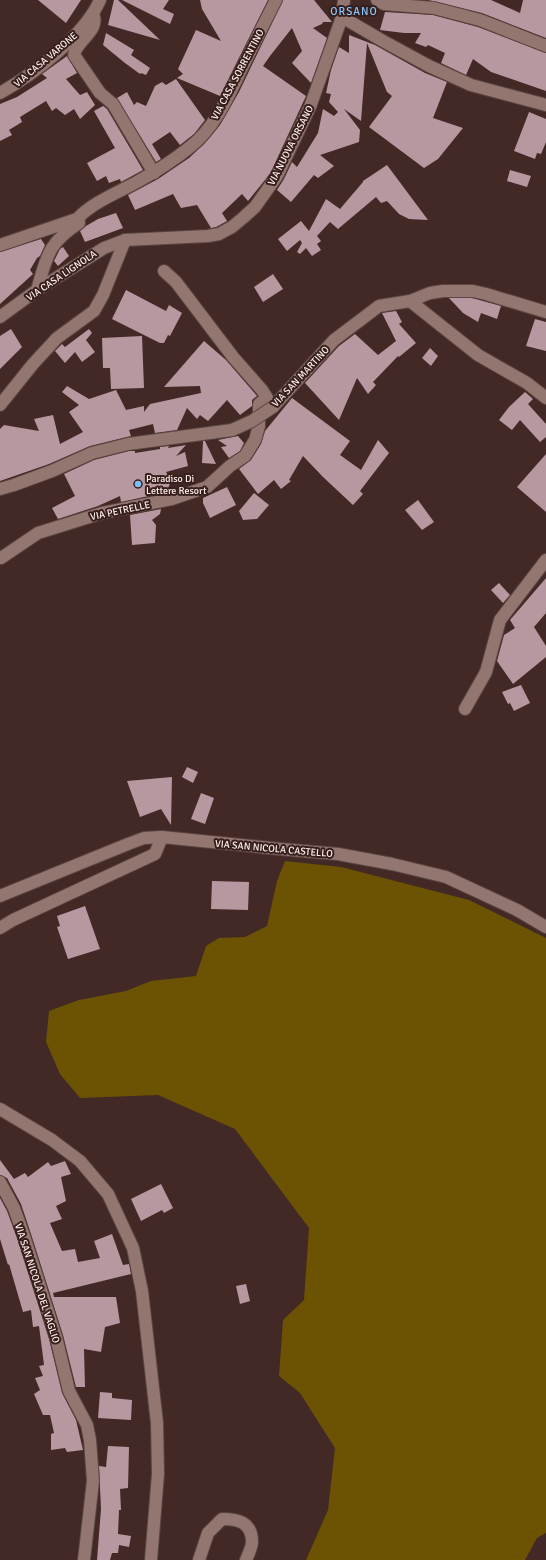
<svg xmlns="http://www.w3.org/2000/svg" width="546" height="1560" font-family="Signika,sans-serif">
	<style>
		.forest { fill: #6b5303 }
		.building { fill: #b898a0 }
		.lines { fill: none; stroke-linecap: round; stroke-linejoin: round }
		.minor-casing { stroke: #5b4643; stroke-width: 14 }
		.minor { stroke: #947670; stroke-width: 12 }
		.minor-bridge-casing { stroke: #5b4643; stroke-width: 14; stroke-linecap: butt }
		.minor-bridge { stroke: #947670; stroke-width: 12 }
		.poi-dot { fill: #7bbef8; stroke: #371f1b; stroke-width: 1.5 }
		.labels { text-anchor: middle; stroke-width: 4; stroke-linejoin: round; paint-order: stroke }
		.street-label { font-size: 10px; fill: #fdefec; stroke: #371f1b }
		.poi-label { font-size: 10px; fill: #fdefec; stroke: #371f1b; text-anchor: start }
		.neighbourhood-label { font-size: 11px; letter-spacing: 1px; fill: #8ac8ff; stroke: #371f1b }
	</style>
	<rect width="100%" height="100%" fill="#422925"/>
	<path class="forest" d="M285,861L341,867L469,900L546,938V1533L537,1538L525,1560H306L328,1510L335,1448L300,1393L279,1376L283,1320L304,1300L309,1228L235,1129L158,1095L80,1098L60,1074L46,1042L49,1011L79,1000L126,991L151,981L196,976L206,946L219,938L245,937L267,926L277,881Z"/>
	<g class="building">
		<path d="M38,0H81L66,23Z"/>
		<path d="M114,0H118L160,40L108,25Z"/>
		<path d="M122,0H169L163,9L174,14L170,24Z"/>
		<path d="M200,0H268L220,96L177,78L183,74L178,69L196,30L221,41L202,9Z"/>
		<path d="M283,0H314L332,22H323L322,24L313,28L327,38L311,83L292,63L302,51L292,28L270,56L263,66L306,96L271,172L265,180L248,201L242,194L222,213L227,221L216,227L211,228L197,205L181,208L173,194L135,210L128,195L158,179L189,158L204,144L220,125L239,92Z"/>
		<path d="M428,0H491L520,13L523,0H546V38L482,13Z"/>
		<path d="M385,12L433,15L478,27L546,53V91L491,72L473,59L466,75L441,63L445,53L428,45L426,47L415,43L421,33H404L380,30Z"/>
		<path d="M106,33L134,50L131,55L150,68L146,75L141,73L140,74L125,63L103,45Z"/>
		<path d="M349,35L375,45L425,73L447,82L433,118L463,128L438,159L424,168L369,127L392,96L387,92L367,43L361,121L344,109L360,130L359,142L320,155L334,166L318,178L314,175L291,202L277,190L284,179L292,162L297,167L318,133L323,109L334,116L338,112L329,102L331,94L326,93L331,70L339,47L349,53Z"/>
		<path d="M67,56L77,73L66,79L80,95L87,92L95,105L80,119L74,109L65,115L56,108L52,111L46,101L20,117L22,122L9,130L12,135L0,141V104L17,97L47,78L42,74Z"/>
		<path d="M176,79L205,120L194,134L180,145L170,132L152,144L161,159L156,162L117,98L127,92L134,105L137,102L146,106L155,86L162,82L166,85Z"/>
		<path d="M103,106L107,109L143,170L121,182L120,179L109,183L106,176L97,181L87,163L115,148L94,111Z"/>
		<path d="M529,112L546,119V142L541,154L537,153L535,159L514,151Z"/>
		<path d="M387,165L428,220L409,219L399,214L387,201L381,203L376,197L338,229L330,222L317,236L321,241L317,244L321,250L312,256L306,248L300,254L297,252L302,243L300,240L287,251L278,239L301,221L309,231L326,199L340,209L363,182V181Z"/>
		<path d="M510,170L531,176L527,187L507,181Z"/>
		<path d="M116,213L123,228L85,242L80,231L86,226L98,219Z"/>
		<path d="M41,239L45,245L40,256L37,258L30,270L33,274L0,304V252Z"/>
		<path d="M63,247L69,256L58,266L54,261L60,249Z"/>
		<path d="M273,274L283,289L263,302L254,287Z"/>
		<path d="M126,290L166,311L169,305L182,313L170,336L168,335L164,343H160L112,319Z"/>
		<path d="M449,298H472L501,306L497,319L481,313L478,322L463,313Z"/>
		<path d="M396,311L402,322L399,324L416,343L399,357L398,356L373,382L376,385L368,394L357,378L339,420L305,383L339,346L355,334L378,355L396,341L382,313Z"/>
		<path d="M535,319L546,322V351L526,346Z"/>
		<path d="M11,329L22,347L0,369V336Z"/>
		<path d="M89,329L92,333L86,340L95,352L82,362L75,352L65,363L55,351L62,344L65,347Z"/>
		<path d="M142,336L144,388L111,389L110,368H103L102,338Z"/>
		<path d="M204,341L226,360L257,396L252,400V406L240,415L227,400L208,421L200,415L197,419L187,408L177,430L155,433L153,424L129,430L131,436L90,446L49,464L0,481V429L4,425L39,431L34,419L53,415L60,444L83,432L69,412L79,405L62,392L67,386L89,399L116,390L126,410L144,406V412L150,404L201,393L200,386L164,387Z"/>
		<path d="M430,348L438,356L431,366L422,358Z"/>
		<path d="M525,392L533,399L528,404L546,424V437L540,442L520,420L512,430L499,420L509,407Z"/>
		<path d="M292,398L350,441L340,455L361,470L378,440L389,453L360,491L363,494L353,505L323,477L303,456L289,480L291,481L281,489L274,480L258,494L239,469L251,460L261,444L265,431Z"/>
		<path d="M238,436L244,443L240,451L229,458L221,447L227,446L218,440Z"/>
		<path d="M203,441H205L216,464L202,463Z"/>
		<path d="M186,445L176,456L185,452L188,466L166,472L171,480L167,492L121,502L120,496L98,506L58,519L52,508L75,496L64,474L94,460L129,451H135V453L160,449V447L169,446L168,448Z"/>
		<path d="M546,454V512L517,487Z"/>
		<path d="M227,487L236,505L210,518L203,503V498Z"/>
		<path d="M254,493L269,505L257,519L243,520L239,511Z"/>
		<path d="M418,500L434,522L422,530L405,510Z"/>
		<path d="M161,509L160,514L152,520L156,525L155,543L132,545L130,515Z"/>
		<path d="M546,578V613L534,627L546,646V657L513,684L497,661L504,635L515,628L510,620Z"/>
		<path d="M499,583L510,595L503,603L491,590Z"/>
		<path d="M521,685L530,703L514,711L510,703L508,704L502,692Z"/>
		<path d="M187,767L198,772L193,783L182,777Z"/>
		<path d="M172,777L171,825L161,809L140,817L127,781Z"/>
		<path d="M201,793L214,798L205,824L191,819Z"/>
		<path d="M212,881L249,882L248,910L211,909Z"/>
		<path d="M85,906L100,949L68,959L57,927L60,926L57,916Z"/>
		<path d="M0,1160L14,1179L25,1173L28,1177L48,1162L51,1166L65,1161L71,1174L61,1177L66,1201L56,1206L62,1219L50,1223L62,1251L75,1249L78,1262L100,1258L94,1241L112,1234L123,1265L129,1264L131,1274L53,1293L54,1297H116L120,1323L105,1327L101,1352L84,1349L85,1387H76L63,1335L31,1234L21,1204L7,1178L0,1175Z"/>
		<path d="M161,1184L173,1208L164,1213L162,1210L141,1221L131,1199Z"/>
		<path d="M0,1198L7,1211L17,1238L49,1339L62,1393L76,1420L83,1450L67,1452L65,1448L51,1450V1434L54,1433L50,1415H43L34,1394L40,1390L35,1378L43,1376L39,1366L44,1365L39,1326L33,1327L31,1310L23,1312L9,1264L8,1265L0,1239Z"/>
		<path d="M246,1284L250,1301L240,1304L236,1286Z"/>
		<path d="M100,1392L112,1393V1398L132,1400L131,1420L98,1418Z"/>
		<path d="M108,1446L129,1447L128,1488L120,1489L121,1510H119L118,1534L131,1536L129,1547L119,1545L118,1553H112L110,1560H97L101,1509L99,1466L106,1467Z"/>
	</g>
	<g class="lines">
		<defs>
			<g id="minor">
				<path d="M377,0L384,4L434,8L480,20L546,46"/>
				<path d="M93,14C101,30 76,41 74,55L100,93L113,104L154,173"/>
				<path d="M342,17L383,41L429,66L471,85L546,105"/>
				<path d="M0,93C34,74 84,36 100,0"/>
				<path d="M0,245L77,219C93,202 117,193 137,182C155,172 174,160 190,147C215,128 229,95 242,68C253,46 264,23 276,0"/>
				<path d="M37,290C47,256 48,243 79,223V222"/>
				<path d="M410,301L478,355L527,383L546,398"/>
				<path d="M0,317L37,290L104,248L125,240L208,236L219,234L232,227L244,217L255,207L277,176L310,107L342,17L344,0"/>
				<path d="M0,405L33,364L57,338L94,311L103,295L125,240"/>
				<path d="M273,407L334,340L379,306L410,301L430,293L443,291H473L486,294L546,312"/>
				<path d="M0,489L14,485L52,471L92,453L128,444L232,430"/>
				<path d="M1,558L38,533L102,513L172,499L207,487L230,466L245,456L255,440L259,426V404L267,398L262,390L233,357L176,282L164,271"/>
				<path d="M465,709L486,672L500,620L546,560"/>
				<path d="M0,896L128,844L144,838L162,837L280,849L338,854L392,864L446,877L517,910L546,927"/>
				<path d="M0,928L13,920L155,854L162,837"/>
				<path d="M0,1109L52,1140L80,1161L108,1194L133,1248L142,1291L157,1423L158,1474L151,1560"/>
				<path d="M0,1182L14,1208L24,1236L56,1337L69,1391L87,1425L90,1440L93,1481L84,1560"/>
				<path d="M199,1560L208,1533L222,1519C238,1519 252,1522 252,1542C252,1547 248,1555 246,1560"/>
			</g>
		</defs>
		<use href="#minor" class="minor-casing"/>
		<use href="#minor" class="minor"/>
		<defs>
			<path id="minor-bridge" d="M232,430L252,421L273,407"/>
		</defs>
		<use href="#minor-bridge" class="minor-bridge-casing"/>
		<use href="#minor-bridge" class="minor-bridge"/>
	</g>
	<circle class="poi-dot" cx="138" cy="484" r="4"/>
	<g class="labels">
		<g class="street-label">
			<text transform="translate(45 59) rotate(-40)" y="4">VIA CASA VARONE</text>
			<text transform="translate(237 74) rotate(-62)" y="4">VIA CASA SORRENTINO</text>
			<text transform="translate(290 145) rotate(-63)" y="4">VIA NUOVA ORSANO</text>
			<text transform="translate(61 275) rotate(-34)" y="4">VIA CASA LIGNOLA</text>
			<text transform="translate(300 376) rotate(-47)" y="4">VIA SAN MARTINO</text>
			<text transform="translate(120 510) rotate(-12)" y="4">VIA PETRELLE</text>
			<text transform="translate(274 848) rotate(5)" y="4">VIA SAN NICOLA CASTELLO</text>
			<text transform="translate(38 1283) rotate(72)" y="4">VIA SAN NICOLA DEL VAGLIO</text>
		</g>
		<g class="poi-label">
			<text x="146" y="482">Paradiso Di<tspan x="146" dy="12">Lettere Resort</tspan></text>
		</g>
		<g class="neighbourhood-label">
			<text x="354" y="15">ORSANO</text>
		</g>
	</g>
</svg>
